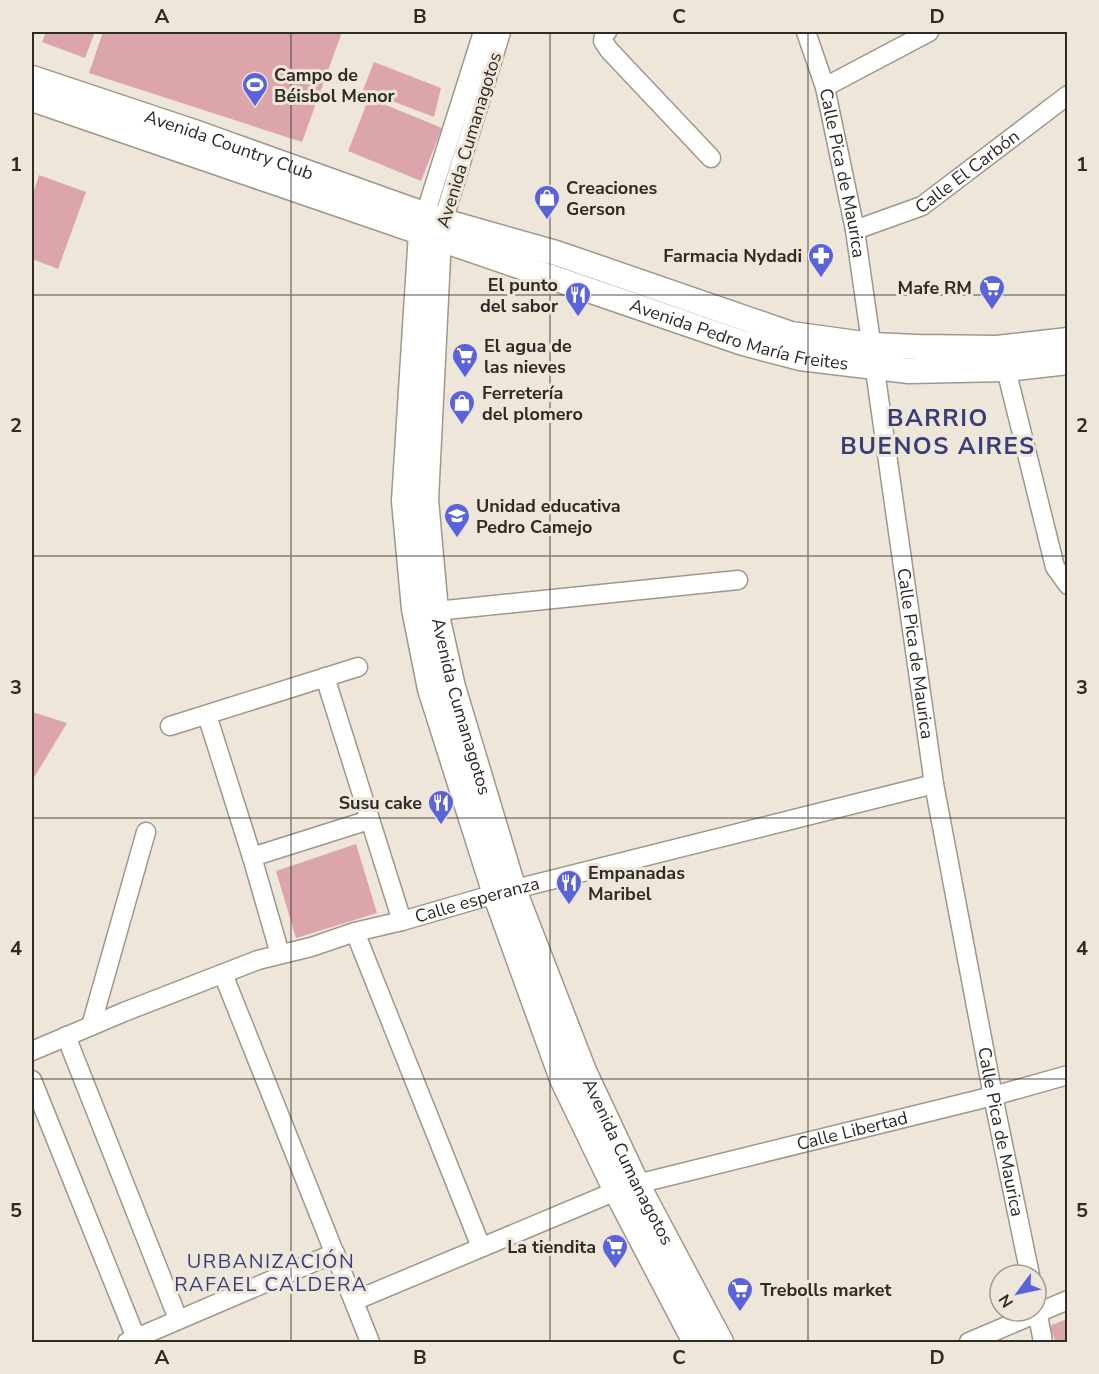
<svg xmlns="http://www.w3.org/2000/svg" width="1099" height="1374" font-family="'Nunito Sans',sans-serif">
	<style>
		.green { fill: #dba5ab }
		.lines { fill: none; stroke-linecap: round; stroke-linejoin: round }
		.street-casing { stroke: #9f978b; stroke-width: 21 }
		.secondary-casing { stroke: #9f978b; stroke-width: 27 }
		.street { stroke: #fff; stroke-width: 18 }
		.secondary { stroke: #fff; stroke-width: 24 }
		.grid { fill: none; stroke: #2e2a26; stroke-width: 1.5; stroke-opacity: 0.55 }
		.labels { text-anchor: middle; stroke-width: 6; stroke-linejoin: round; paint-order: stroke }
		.poi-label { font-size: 18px; font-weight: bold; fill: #2e2a26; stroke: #efe6da; text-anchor: start }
		.street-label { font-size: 18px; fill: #2e2a26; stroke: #efe6da }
		.neighbourhood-label { font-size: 20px; letter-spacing: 1.5px; fill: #363d79; stroke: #efe6da }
		.district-label { font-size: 24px; font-weight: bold; letter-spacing: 1.5px; fill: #363d79; stroke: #efe6da }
		.neatline { fill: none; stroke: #2e2a26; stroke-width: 2 }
		.grid-label { font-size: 20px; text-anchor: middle; font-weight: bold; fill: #2e2a26 }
	</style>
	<rect width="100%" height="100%" fill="#efe6da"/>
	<g class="green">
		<path d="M46,32H95L85,58L42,42Z"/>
		<path d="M103,32H342L302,142L89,73Z"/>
		<path d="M374,62L441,88L434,117L363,90Z"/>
		<path d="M369,98L442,128L421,181L348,151Z"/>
		<path d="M39,175L86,192L58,269L32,259V197Z"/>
		<path d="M32,712L67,723L32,781Z"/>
		<path d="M356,844L377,913L296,938L276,871Z"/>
		<path d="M1067,1319V1342H1056L1049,1326Z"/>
	</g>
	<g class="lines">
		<defs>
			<g id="street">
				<path d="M607,32L604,35L603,41L609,50L711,158"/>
				<path id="s1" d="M806,32L825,87L855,230L934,784L993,1096L1030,1275"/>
				<path d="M825,87L929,32"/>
				<path d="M425,215L483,32"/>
				<path d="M443,221L501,32"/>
				<path id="s2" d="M855,230L922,206L1068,95"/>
				<path d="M1006,369L1055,567L1068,585"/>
				<path d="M436,611L738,580"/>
				<path d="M325,677L402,921"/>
				<path d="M207,715L252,857L280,954"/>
				<path d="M170,726L358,667"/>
				<path d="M252,857L369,820"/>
				<path d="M355,932L481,1247"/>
				<path d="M223,974L370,1342"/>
				<path d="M91,1026L146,832"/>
				<path d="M66,1036L178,1319"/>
				<path id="s3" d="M32,1051L124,1012L258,960L311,947L355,932L402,921L495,894L934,784"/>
				<path d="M32,1080L136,1338"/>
				<path id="s4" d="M354,1301L616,1191L637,1184L993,1096L1068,1075"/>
				<path d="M1036,1305L1043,1342"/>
				<path d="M127,1342L335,1253"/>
				<path d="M969,1342L1068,1300"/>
			</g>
			<g id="secondary">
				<path id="s5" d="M32,78L194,132L443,221L556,253L791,334L871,345L918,347L997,348L1068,340"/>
				<path id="s6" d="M32,99L743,343L800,358L909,371L1006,369L1068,362"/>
				<path d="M425,215L421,233L404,501L414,609L430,689L495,894L562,1079L616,1191L695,1342"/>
				<path id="s7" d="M443,221L439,238L426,500L436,611L453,687L514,890L584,1071L637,1184L721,1342"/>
			</g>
		</defs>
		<use href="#street" class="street-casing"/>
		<use href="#secondary" class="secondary-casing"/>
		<use href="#street" class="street"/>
		<use href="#secondary" class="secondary"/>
	</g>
	<path class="grid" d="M291,32V1342M550,32V1342M808,32V1342M32,295H1068M32,556H1068M32,818H1068M32,1079H1068"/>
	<defs>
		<symbol id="stadium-pin" viewBox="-11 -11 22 30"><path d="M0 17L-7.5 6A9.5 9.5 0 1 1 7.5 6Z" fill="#5a63db" stroke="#efe6da"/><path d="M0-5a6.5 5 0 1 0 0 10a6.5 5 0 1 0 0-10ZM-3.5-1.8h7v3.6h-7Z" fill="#fff"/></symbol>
		<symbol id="shop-pin" viewBox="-11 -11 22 30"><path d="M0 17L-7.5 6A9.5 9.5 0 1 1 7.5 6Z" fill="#5a63db" stroke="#efe6da"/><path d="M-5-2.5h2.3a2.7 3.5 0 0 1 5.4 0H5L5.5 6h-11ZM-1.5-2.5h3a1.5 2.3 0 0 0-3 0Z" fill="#fff"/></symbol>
		<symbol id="pharmacy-pin" viewBox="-11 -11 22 30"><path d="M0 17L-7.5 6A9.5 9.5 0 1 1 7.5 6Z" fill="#5a63db" stroke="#efe6da"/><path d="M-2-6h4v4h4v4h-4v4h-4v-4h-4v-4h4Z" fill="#fff"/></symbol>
		<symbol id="supermarket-pin" viewBox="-11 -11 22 30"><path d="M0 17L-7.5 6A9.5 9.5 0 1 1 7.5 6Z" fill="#5a63db" stroke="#efe6da"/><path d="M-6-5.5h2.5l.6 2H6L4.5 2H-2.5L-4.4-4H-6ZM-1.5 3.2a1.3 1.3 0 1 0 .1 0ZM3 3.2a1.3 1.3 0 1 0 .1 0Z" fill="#fff"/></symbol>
		<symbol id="restaurant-pin" viewBox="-11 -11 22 30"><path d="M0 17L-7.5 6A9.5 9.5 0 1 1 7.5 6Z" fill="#5a63db" stroke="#efe6da"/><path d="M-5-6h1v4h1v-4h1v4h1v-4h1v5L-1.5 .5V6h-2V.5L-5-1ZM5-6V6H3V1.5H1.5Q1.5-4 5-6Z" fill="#fff"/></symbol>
		<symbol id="school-pin" viewBox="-11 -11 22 30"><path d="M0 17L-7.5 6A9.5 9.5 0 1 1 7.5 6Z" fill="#5a63db" stroke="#efe6da"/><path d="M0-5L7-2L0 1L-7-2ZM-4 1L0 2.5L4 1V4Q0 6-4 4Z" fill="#fff"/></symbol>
	</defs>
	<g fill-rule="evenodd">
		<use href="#stadium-pin" x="240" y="70" width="30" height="40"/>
		<use href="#shop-pin" x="532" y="183" width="30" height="40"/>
		<use href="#pharmacy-pin" x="806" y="241" width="30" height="40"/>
		<use href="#supermarket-pin" x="977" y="273" width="30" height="40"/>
		<use href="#restaurant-pin" x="563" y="280" width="30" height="40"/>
		<use href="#supermarket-pin" x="450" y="341" width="30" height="40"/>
		<use href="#shop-pin" x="447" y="388" width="30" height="40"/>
		<use href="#school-pin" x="442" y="501" width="30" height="40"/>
		<use href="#restaurant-pin" x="426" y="788" width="30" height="40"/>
		<use href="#restaurant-pin" x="554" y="868" width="30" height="40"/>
		<use href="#supermarket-pin" x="600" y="1232" width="30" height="40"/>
		<use href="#supermarket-pin" x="725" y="1275" width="30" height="40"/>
	</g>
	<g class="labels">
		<g class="poi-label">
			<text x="274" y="81">Campo de<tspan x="274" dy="21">Béisbol Menor</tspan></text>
			<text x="566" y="194">Creaciones<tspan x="566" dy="21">Gerson</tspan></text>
			<text x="802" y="262" text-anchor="end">Farmacia Nydadi</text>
			<text x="558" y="291" text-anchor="end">El punto<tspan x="558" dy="21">del sabor</tspan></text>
			<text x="972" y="294" text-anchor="end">Mafe RM</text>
			<text x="484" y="352">El agua de<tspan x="484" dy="21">las nieves</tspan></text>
			<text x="482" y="399">Ferretería<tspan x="482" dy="21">del plomero</tspan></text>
			<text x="476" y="512">Unidad educativa<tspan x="476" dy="21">Pedro Camejo</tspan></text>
			<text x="422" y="809" text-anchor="end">Susu cake</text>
			<text x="588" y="879">Empanadas<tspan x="588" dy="21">Maribel</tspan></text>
			<text x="596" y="1253" text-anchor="end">La tiendita</text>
			<text x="760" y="1296">Trebolls market</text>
		</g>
		<g class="street-label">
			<text transform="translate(469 140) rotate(-73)" y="6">Avenida Cumanagotos</text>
			<text dy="6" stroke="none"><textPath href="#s5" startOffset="208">Avenida Country Club</textPath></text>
			<text dy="6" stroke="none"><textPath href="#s2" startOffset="128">Calle El Carbón</textPath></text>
			<text dy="6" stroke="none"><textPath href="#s1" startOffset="146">Calle Pica de Maurica</textPath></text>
			<text dy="6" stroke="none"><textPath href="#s6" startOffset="746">Avenida Pedro María Freites</textPath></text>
			<text dy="6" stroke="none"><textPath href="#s1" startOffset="632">Calle Pica de Maurica</textPath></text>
			<text dy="6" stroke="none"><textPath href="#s7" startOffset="490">Avenida Cumanagotos</textPath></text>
			<text dy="6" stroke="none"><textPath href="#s3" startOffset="471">Calle esperanza</textPath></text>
			<text dy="6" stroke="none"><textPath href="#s4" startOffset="528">Calle Libertad</textPath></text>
			<text dy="6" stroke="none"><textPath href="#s1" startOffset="1118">Calle Pica de Maurica</textPath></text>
			<text dy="6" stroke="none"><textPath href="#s7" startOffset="976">Avenida Cumanagotos</textPath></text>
		</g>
		<g class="neighbourhood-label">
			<text x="271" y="1268">URBANIZACIÓN<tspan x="271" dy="23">RAFAEL CALDERA</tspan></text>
		</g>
		<g class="district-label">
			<text x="938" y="426">BARRIO<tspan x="938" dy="28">BUENOS AIRES</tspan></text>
		</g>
	</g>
	<rect width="1099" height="1374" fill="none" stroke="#efe6da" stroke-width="66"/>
	<g transform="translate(1018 1293) rotate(237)"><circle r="28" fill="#efe6da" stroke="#a29b92" stroke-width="1.5"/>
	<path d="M0-4.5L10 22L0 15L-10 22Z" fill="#5a63db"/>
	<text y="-9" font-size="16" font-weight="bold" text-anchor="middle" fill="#2e2a26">N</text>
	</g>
	<rect x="33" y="33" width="1033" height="1308" class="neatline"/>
	<g class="grid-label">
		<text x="162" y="23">A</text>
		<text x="420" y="23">B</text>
		<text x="679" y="23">C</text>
		<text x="937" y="23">D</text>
		<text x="16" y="171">1</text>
		<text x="1082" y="171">1</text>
		<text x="16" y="432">2</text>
		<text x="1082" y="432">2</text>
		<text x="16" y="694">3</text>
		<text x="1082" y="694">3</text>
		<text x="16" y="955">4</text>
		<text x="1082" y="955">4</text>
		<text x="16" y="1217">5</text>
		<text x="1082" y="1217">5</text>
		<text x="162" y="1364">A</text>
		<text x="420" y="1364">B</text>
		<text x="679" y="1364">C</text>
		<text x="937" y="1364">D</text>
	</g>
</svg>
